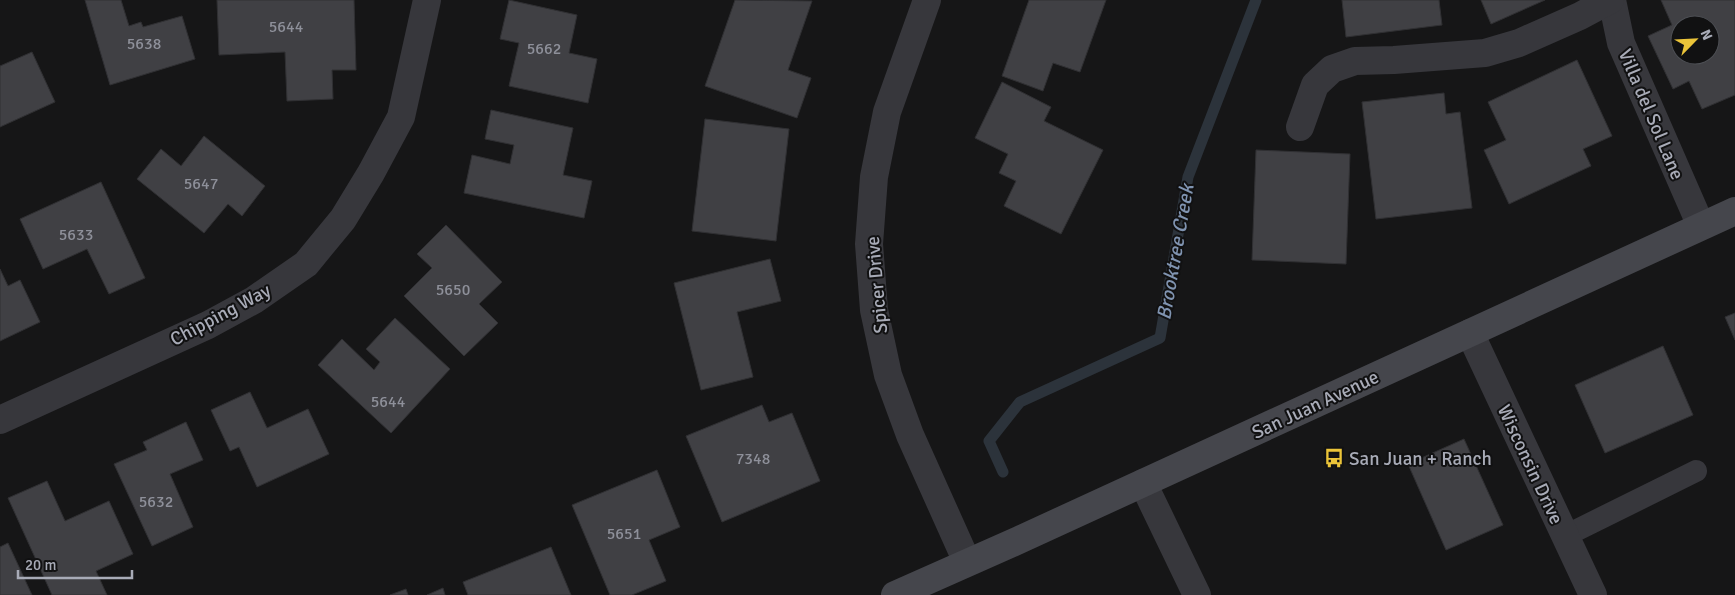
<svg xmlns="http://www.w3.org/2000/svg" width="1735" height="595" font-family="Signika,sans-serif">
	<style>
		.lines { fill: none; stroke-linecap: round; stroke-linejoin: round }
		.stream { stroke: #2c333b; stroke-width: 11 }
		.building { fill: #404044; stroke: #303033; fill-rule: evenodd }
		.service { stroke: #37373c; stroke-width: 22 }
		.minor { stroke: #37373c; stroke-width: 28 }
		.secondary { stroke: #45464c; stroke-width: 28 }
		.labels { text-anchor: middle; stroke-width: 4; stroke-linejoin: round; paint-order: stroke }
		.number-label { font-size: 16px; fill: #8e909a }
		.street-label { font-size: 19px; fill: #a8abb7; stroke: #111112 }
		.poi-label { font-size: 19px; fill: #a8abb7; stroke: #111112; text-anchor: start }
		.water-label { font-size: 20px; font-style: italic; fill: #8094b1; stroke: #111112 }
	</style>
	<rect width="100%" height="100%" fill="#161617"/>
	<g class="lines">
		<path class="stream" d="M1003,472L989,441L1020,402L1160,338L1188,177L1256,0"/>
	</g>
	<g class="building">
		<path d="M85,0H121L129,26L141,22L143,27L182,16L195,59L110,85Z"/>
		<path d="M217,0H354L356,70H332L333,99L287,101L285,52L219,55Z"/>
		<path d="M509,0L577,15L569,53L597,59L588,103L509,86L519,43L500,39Z"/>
		<path d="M735,0L812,1L788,70L811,78L797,118L705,86Z"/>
		<path d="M1029,0H1106L1080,72L1053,63L1043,91L1002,76Z"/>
		<path d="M1342,0H1439L1442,25L1346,37Z"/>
		<path d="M1481,0H1545L1491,24Z"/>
		<path d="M1661,0H1735V95L1702,109L1689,81L1673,89L1648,36L1672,25ZM1680,25H1710V55H1680Z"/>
		<path d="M32,52L55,102L0,127V66Z"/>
		<path d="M1577,60L1612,136L1583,149L1591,166L1509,204L1484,150L1506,140L1488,102Z"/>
		<path d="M1002,82L1051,107L1044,121L1103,150L1061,234L1004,206L1016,181L999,173L1008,154L975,138Z"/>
		<path d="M1444,93L1446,114L1460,112L1472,208L1376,219L1362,102Z"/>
		<path d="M491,110L573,128L563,175L592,181L584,218L464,193L472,155L510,164L514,145L485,139Z"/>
		<path d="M705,119L789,129L776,241L692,231Z"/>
		<path d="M204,136L265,186L242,216L228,204L204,233L137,179L161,149L181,166Z"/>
		<path d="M1256,150L1350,154L1346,264L1252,260Z"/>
		<path d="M101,182L145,278L109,294L87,249L43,269L20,219Z"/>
		<path d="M446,225L502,282L479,304L498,323L464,356L404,296L432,268L417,254Z"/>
		<path d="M770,259L781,301L737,312L753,377L701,390L674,283Z"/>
		<path d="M0,269L8,286L20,280L40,322L0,341Z"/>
		<path d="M1735,313V340L1725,317Z"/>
		<path d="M395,318L450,369L391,433L318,365L342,339L374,370L380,362L366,349Z"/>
		<path d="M1663,346L1693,415L1605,453L1575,385Z"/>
		<path d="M250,392L267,428L308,409L329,454L257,487L239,447L230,451L211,410Z"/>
		<path d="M762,405L769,422L792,413L820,481L722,522L686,436Z"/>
		<path d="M186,422L203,460L170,474L193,527L152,546L114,464L147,450L143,442Z"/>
		<path d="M1464,439L1503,525L1446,550L1408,464Z"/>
		<path d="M657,470L680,527L649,540L666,581L632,595H610L572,505Z"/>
		<path d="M47,481L65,521L109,501L133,554L96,571L107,595H52L8,498Z"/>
		<path d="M8,543L32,595H0V547Z"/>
		<path d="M551,547L571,595H468L463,582Z"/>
		<path d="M443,588L445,595H427Z"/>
		<path d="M406,589L408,595H390Z"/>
	</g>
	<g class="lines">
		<path class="service" d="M1565,536L1696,471"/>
		<g class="minor">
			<path d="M927,0L887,112L874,177L869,244L874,310L888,375L910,435L967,562"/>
			<path d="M1612,0L1621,43L1701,226"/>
			<path d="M1300,127L1315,85L1332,69L1355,61L1394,60L1485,53L1519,43L1580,16L1610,0"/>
			<path d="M1470,333L1593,595"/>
			<path d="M0,420L208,325L254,300L306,264L343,219L371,173L401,117L427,0"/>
			<path d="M1143,483L1197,595"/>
		</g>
		<path class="secondary" d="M895,595L1019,540L1735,211"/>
	</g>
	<defs>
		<symbol id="bus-bare" viewBox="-9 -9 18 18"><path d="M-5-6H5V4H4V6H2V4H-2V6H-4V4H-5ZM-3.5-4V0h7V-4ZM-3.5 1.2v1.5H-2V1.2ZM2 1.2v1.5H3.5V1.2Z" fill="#ebc439" stroke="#111112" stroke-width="2.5" paint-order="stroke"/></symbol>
	</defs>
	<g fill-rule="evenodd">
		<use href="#bus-bare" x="1320" y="444" width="28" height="28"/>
	</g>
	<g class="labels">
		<g class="number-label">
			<text x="286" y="32">5644</text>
			<text x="144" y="49">5638</text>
			<text x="544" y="54">5662</text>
			<text x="201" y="189">5647</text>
			<text x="76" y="240">5633</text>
			<text x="453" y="295">5650</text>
			<text x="388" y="407">5644</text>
			<text x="753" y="464">7348</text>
			<text x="156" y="507">5632</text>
			<text x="624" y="539">5651</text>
		</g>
		<g class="street-label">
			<text transform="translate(1652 114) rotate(67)" y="7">Villa del Sol Lane</text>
			<text transform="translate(876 285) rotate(-95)" y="7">Spicer Drive</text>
			<text transform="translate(220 314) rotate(-28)" y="7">Chipping Way</text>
			<text transform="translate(1315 404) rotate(-25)" y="7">San Juan Avenue</text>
			<text transform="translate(1531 464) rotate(65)" y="7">Wisconsin Drive</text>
		</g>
		<g class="poi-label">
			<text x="1349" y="465">San Juan + Ranch</text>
		</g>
		<g class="water-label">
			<text transform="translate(1175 252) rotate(-80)" y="7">Brooktree Creek</text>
		</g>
	</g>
	<g transform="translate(1695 40) rotate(66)"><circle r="24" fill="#111112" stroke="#4d4f54"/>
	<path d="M0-4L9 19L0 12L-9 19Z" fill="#ebc439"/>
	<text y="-8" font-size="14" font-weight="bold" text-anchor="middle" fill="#a8abb7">N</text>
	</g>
	<path d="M18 570v8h114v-8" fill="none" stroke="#a8abb7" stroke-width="2.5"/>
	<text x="25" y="570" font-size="15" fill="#a8abb7" stroke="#111112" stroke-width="4" paint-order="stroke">20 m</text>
</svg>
